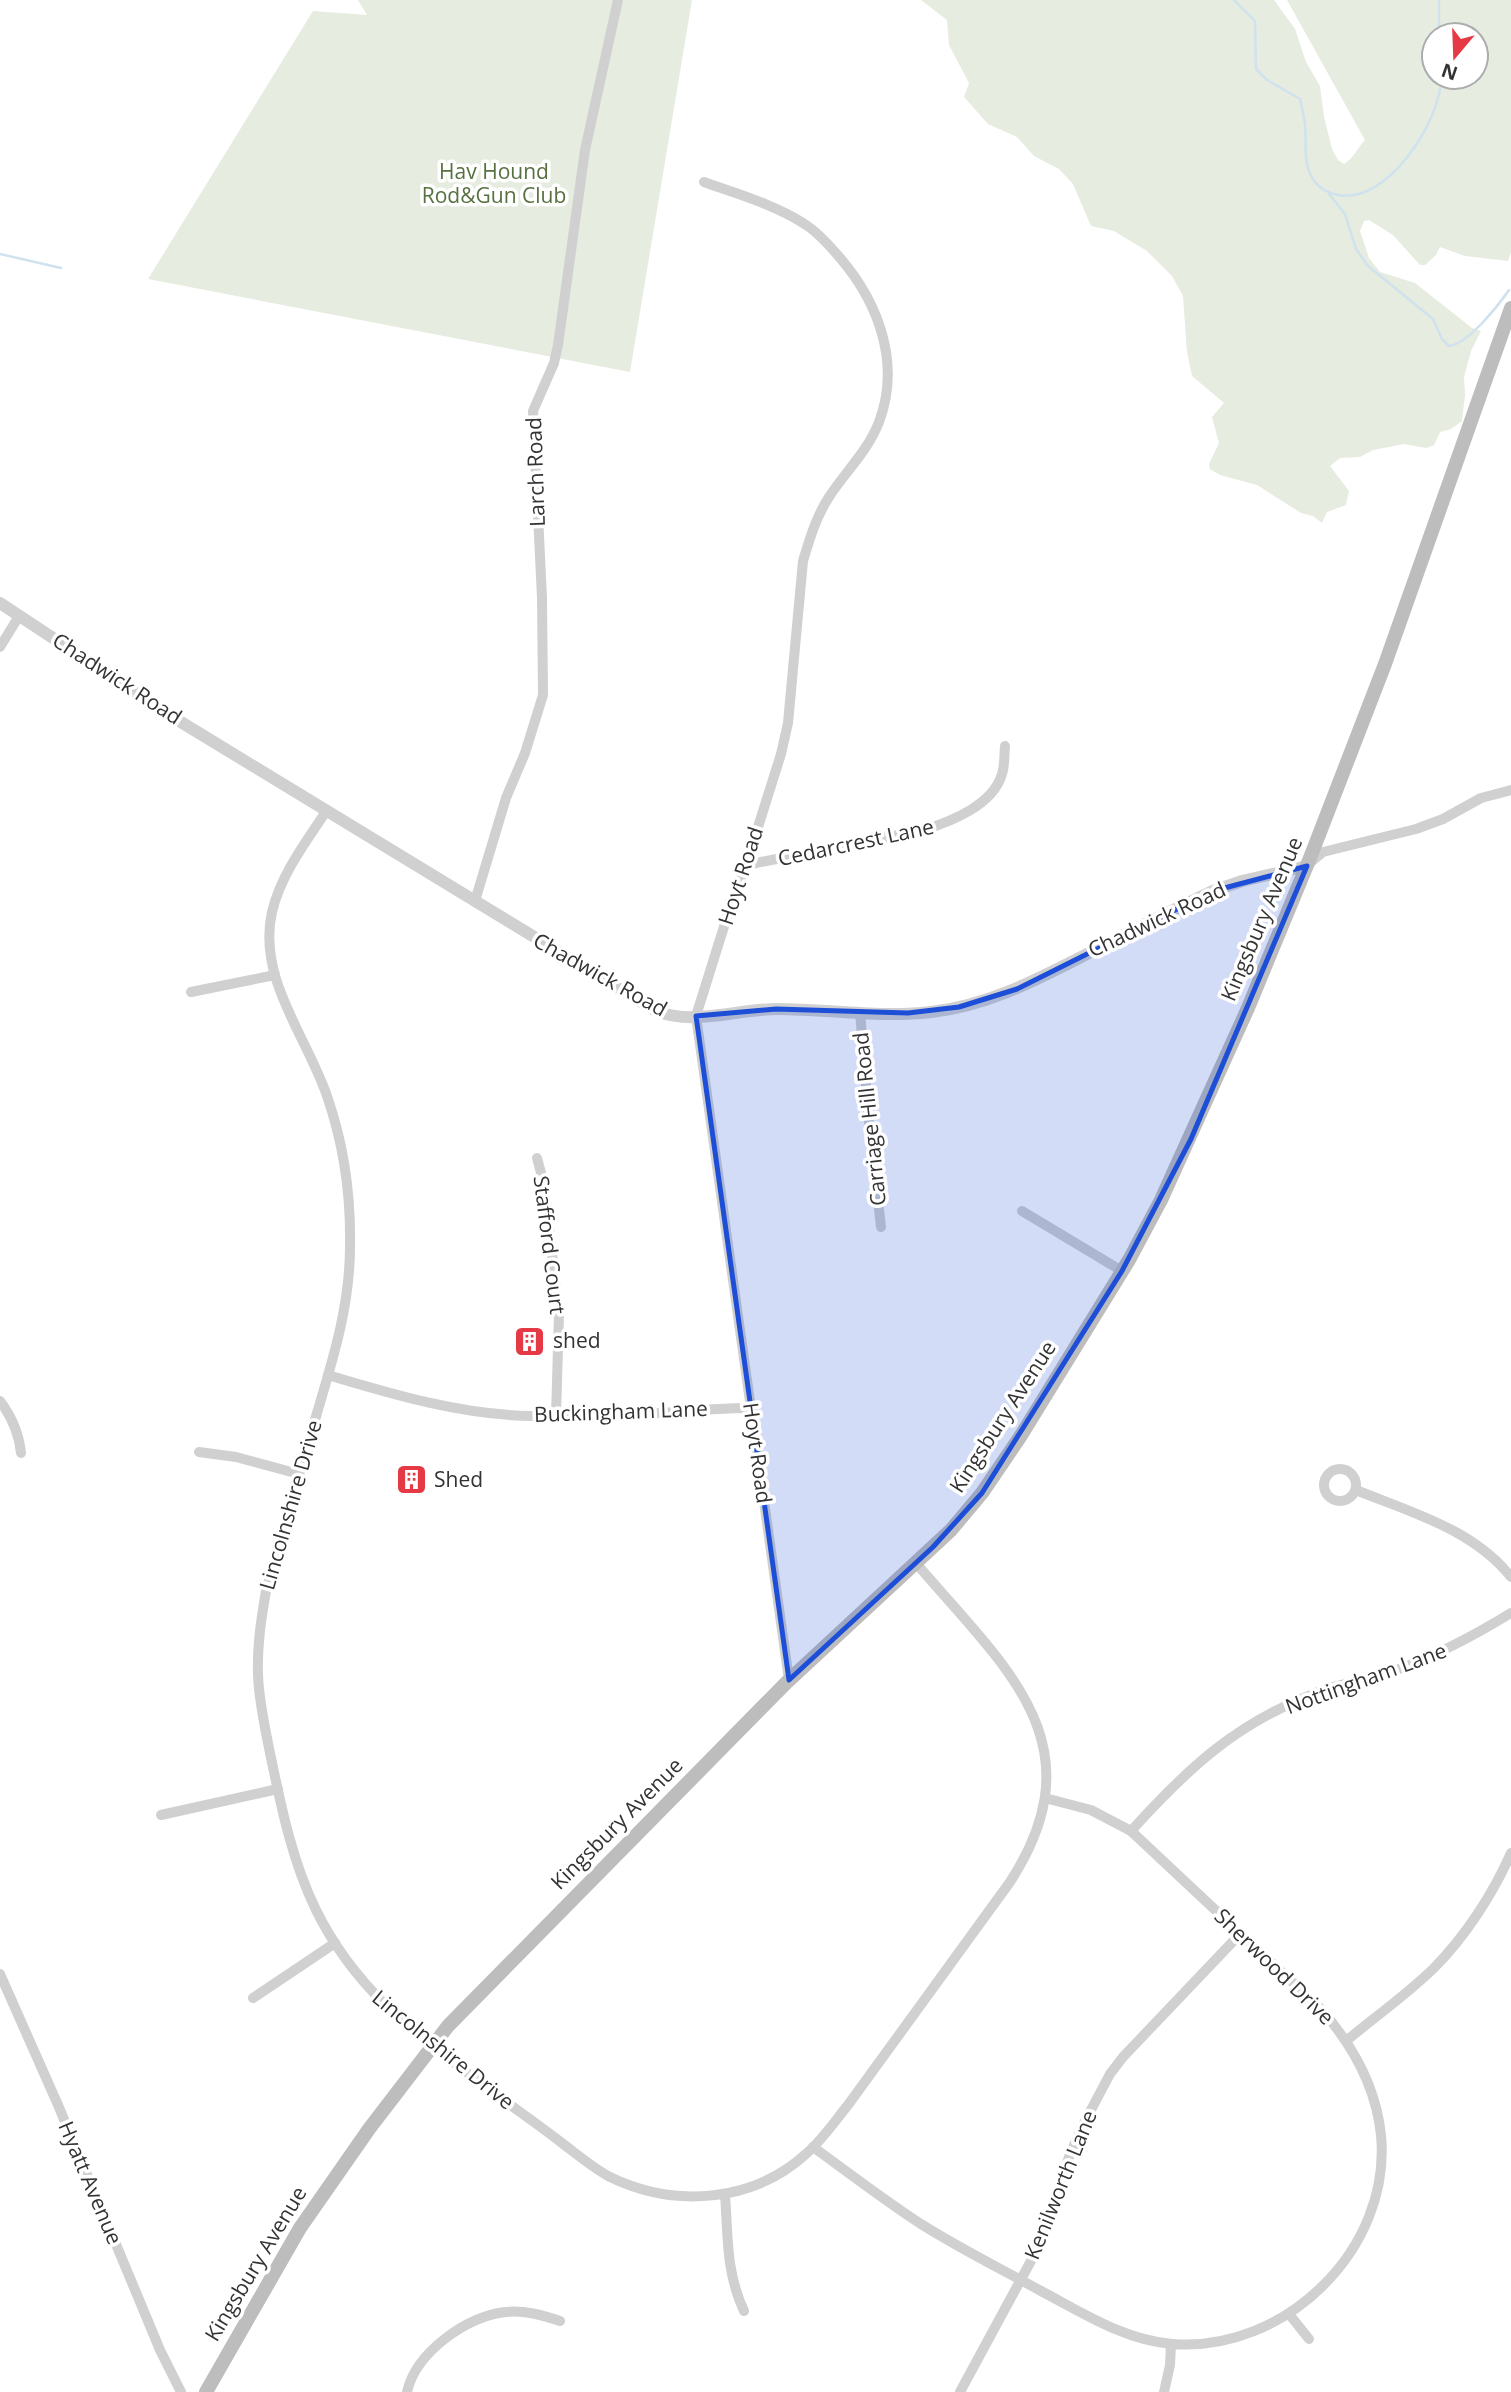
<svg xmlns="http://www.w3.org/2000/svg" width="1511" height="2392" font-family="'Open Sans',sans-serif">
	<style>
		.green { fill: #e6ecdf; fill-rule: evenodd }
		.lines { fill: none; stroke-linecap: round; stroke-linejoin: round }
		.stream { stroke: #cfe2ee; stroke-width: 2.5 }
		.minor { stroke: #d0d0d0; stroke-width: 10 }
		.tertiary { stroke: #d0d0d0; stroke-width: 12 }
		.secondary { stroke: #bdbdbd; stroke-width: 14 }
		.marked { fill: #1d4ed8; fill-opacity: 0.2; stroke: #1d4ed8; stroke-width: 5; stroke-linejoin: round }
		.labels { text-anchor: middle; stroke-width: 7; stroke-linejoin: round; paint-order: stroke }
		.park-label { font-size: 21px; fill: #56703f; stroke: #fff }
		.street-label { font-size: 21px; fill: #333; stroke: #fff }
		.poi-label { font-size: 21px; fill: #333; stroke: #fff; text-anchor: start }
	</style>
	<rect width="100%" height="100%" fill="#fff"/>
	<g class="green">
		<path d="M358,0H692L630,372L148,279L313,11L367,15Z"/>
		<path d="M921,0H1274L1295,29L1306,62L1320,86L1324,117L1332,149L1338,160L1344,164C1355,157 1357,148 1365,140L1287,0H1511V252L1508,261L1465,256L1440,247L1436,255L1425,265H1420L1393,235L1369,220L1364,221L1360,231L1369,258L1380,272L1415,283L1472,328L1481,331L1471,351L1464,377L1465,395L1462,421L1451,429L1440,432L1434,445L1426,448L1404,444L1373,450L1360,457L1340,458L1330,466L1349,491L1346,505L1327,512L1322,523L1313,516L1301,513L1257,485L1220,475L1210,469L1209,464L1219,443L1212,417L1224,403L1192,376L1187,352L1183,296L1172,276L1147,251L1114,231L1091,226L1073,184L1059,169L1034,156L1017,137L988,124L964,97L969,83L949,45L947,20ZM1434,35H1476V77H1434Z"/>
	</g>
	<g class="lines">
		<g class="stream">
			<path d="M1234,0L1255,21L1256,69L1267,80L1300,99C1302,108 1304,116 1305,125C1307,144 1302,166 1315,182C1321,190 1329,193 1338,195C1387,205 1442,120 1441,77"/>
			<path d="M1439,35V0"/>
			<path d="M1329,194L1345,214L1356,249L1368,266L1433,319L1442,339L1449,346C1468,344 1498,306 1509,290"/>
			<path d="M0,254L61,268"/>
		</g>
		<g class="minor">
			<path d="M704,182C737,194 773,204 803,223C817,231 830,246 841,259C879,304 901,364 879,422C868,451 845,472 829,497C816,517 810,538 803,561L788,723L781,754L746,865L727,917L696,1016L789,1680"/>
			<path d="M0,647L19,616"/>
			<path d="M327,810C306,842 281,874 272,912C257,978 307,1037 327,1096C344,1145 351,1196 350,1247C350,1305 333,1359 317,1413C300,1472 282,1531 266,1591C261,1620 257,1646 258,1675C259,1702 265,1728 270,1753C281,1806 292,1861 316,1910C357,1993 419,2036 490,2090C514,2108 539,2125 562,2143C578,2155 593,2168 610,2177C674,2208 753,2203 807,2153C823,2139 835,2121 848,2105L1010,1882C1101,1742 1003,1666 916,1563"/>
			<path d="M1310,863L1323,852L1416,829L1443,819L1481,798L1511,790"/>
			<path d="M746,865L924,830C952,821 993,805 1002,774C1005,765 1004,755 1005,746"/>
			<path d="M475,901L506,798L525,753L543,695L542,598L533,411L554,363L558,345L585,150L618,0"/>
			<path d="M191,992L275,975"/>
			<path d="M860,1012L869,1121L881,1227"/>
			<path d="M537,1158L544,1184L559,1314L556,1416"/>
			<path d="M1022,1211L1122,1271"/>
			<path d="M328,1375C394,1395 463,1415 532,1416C562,1417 593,1417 623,1416C666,1413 708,1408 751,1408"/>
			<path d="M0,1401C12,1417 19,1433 21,1453"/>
			<path d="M199,1452L236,1457L299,1474"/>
			<circle cx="1340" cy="1485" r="16"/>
			<path d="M1356,1490C1410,1512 1473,1529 1511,1577"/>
			<path d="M161,1815L278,1789"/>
			<path d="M1131,1831C1188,1768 1236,1723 1318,1692C1342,1683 1367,1680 1391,1672C1434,1657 1472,1637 1511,1613"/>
			<path d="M0,1974L58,2105L160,2350L181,2392"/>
			<path d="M253,1998L335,1943"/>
			<path d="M1346,2041C1375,2017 1406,1995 1433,1969C1465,1937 1493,1894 1511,1853"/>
			<path d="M813,2147C849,2173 884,2200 921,2224C959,2248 1001,2269 1041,2291C1083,2313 1124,2340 1172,2344C1285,2353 1392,2249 1381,2135C1376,2087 1352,2044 1320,2008L1131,1831L1091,1810L1045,1798"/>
			<path d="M725,2194C728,2236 726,2273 744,2311"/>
			<path d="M1289,2314L1309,2339"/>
			<path d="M407,2392C416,2352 466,2317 505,2312C525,2310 542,2315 560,2321"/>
			<path d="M960,2392L1039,2246L1070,2154L1083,2125L1110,2074L1123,2057L1241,1933"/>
			<path d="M1164,2392L1170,2365L1171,2344"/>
		</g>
		<path class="tertiary" d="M0,603L171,716L656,1011C693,1026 738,1009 777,1009C828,1009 881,1018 931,1012C987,1006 1036,980 1085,955C1127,933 1170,911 1213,891L1242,881L1307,866"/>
		<path class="secondary" d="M206,2392L300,2228L369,2129L448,2026L787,1682L951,1530L982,1493L1020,1437L1129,1260L1161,1200L1248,1008L1310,858L1385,664L1511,308"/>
	</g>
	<path class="marked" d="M1307,866L1191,1139L1122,1271L982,1493L933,1547L789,1680L696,1016L776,1009L908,1013L959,1007L1017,989L1213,891Z"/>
	<defs>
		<symbol id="building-square" viewBox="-11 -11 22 22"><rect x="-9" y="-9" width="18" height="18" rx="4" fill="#e63946" stroke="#fff"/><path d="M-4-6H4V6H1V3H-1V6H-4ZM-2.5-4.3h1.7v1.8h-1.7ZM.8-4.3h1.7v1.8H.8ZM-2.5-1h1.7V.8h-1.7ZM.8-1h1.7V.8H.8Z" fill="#fff"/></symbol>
	</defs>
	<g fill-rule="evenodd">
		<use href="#building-square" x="512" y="1324" width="35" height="35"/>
		<use href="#building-square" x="394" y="1462" width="35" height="35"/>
	</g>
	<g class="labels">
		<g class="park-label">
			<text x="494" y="179">Hav Hound<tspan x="494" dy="24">Rod&amp;Gun Club</tspan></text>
		</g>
		<g class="street-label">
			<text transform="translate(536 472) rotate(-92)" y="7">Larch Road</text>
			<text transform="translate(117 679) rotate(33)" y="7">Chadwick Road</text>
			<text transform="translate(856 843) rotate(-12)" y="7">Cedarcrest Lane</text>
			<text transform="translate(741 876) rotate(-72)" y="7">Hoyt Road</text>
			<text transform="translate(1262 919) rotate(-67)" y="7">Kingsbury Avenue</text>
			<text transform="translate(1157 920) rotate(-25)" y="7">Chadwick Road</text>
			<text transform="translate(600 975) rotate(29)" y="7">Chadwick Road</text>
			<text transform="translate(870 1119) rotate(-96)" y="7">Carriage Hill Road</text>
			<text transform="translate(549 1245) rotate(83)" y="7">Stafford Court</text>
			<text transform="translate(621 1412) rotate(-2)" y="7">Buckingham Lane</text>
			<text transform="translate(1003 1417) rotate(-57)" y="7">Kingsbury Avenue</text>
			<text transform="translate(757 1453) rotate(82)" y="7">Hoyt Road</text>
			<text transform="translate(291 1505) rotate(-74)" y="7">Lincolnshire Drive</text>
			<text transform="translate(1366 1679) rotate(-20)" y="7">Nottingham Lane</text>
			<text transform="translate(617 1824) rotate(-45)" y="7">Kingsbury Avenue</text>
			<text transform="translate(1274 1967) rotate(44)" y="7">Sherwood Drive</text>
			<text transform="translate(443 2050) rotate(39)" y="7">Lincolnshire Drive</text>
			<text transform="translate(90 2183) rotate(67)" y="7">Hyatt Avenue</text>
			<text transform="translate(1061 2185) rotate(-68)" y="7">Kenilworth Lane</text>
			<text transform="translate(256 2264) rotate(-59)" y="7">Kingsbury Avenue</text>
		</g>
		<g class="poi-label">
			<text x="553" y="1348">shed</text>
			<text x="434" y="1487">Shed</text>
		</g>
	</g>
	<g transform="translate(1455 56) rotate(199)"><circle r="33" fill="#ffffff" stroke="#adadad" stroke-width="2"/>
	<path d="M0-5L12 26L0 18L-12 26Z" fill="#e63946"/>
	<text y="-10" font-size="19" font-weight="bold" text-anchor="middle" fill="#333333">N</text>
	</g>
</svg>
